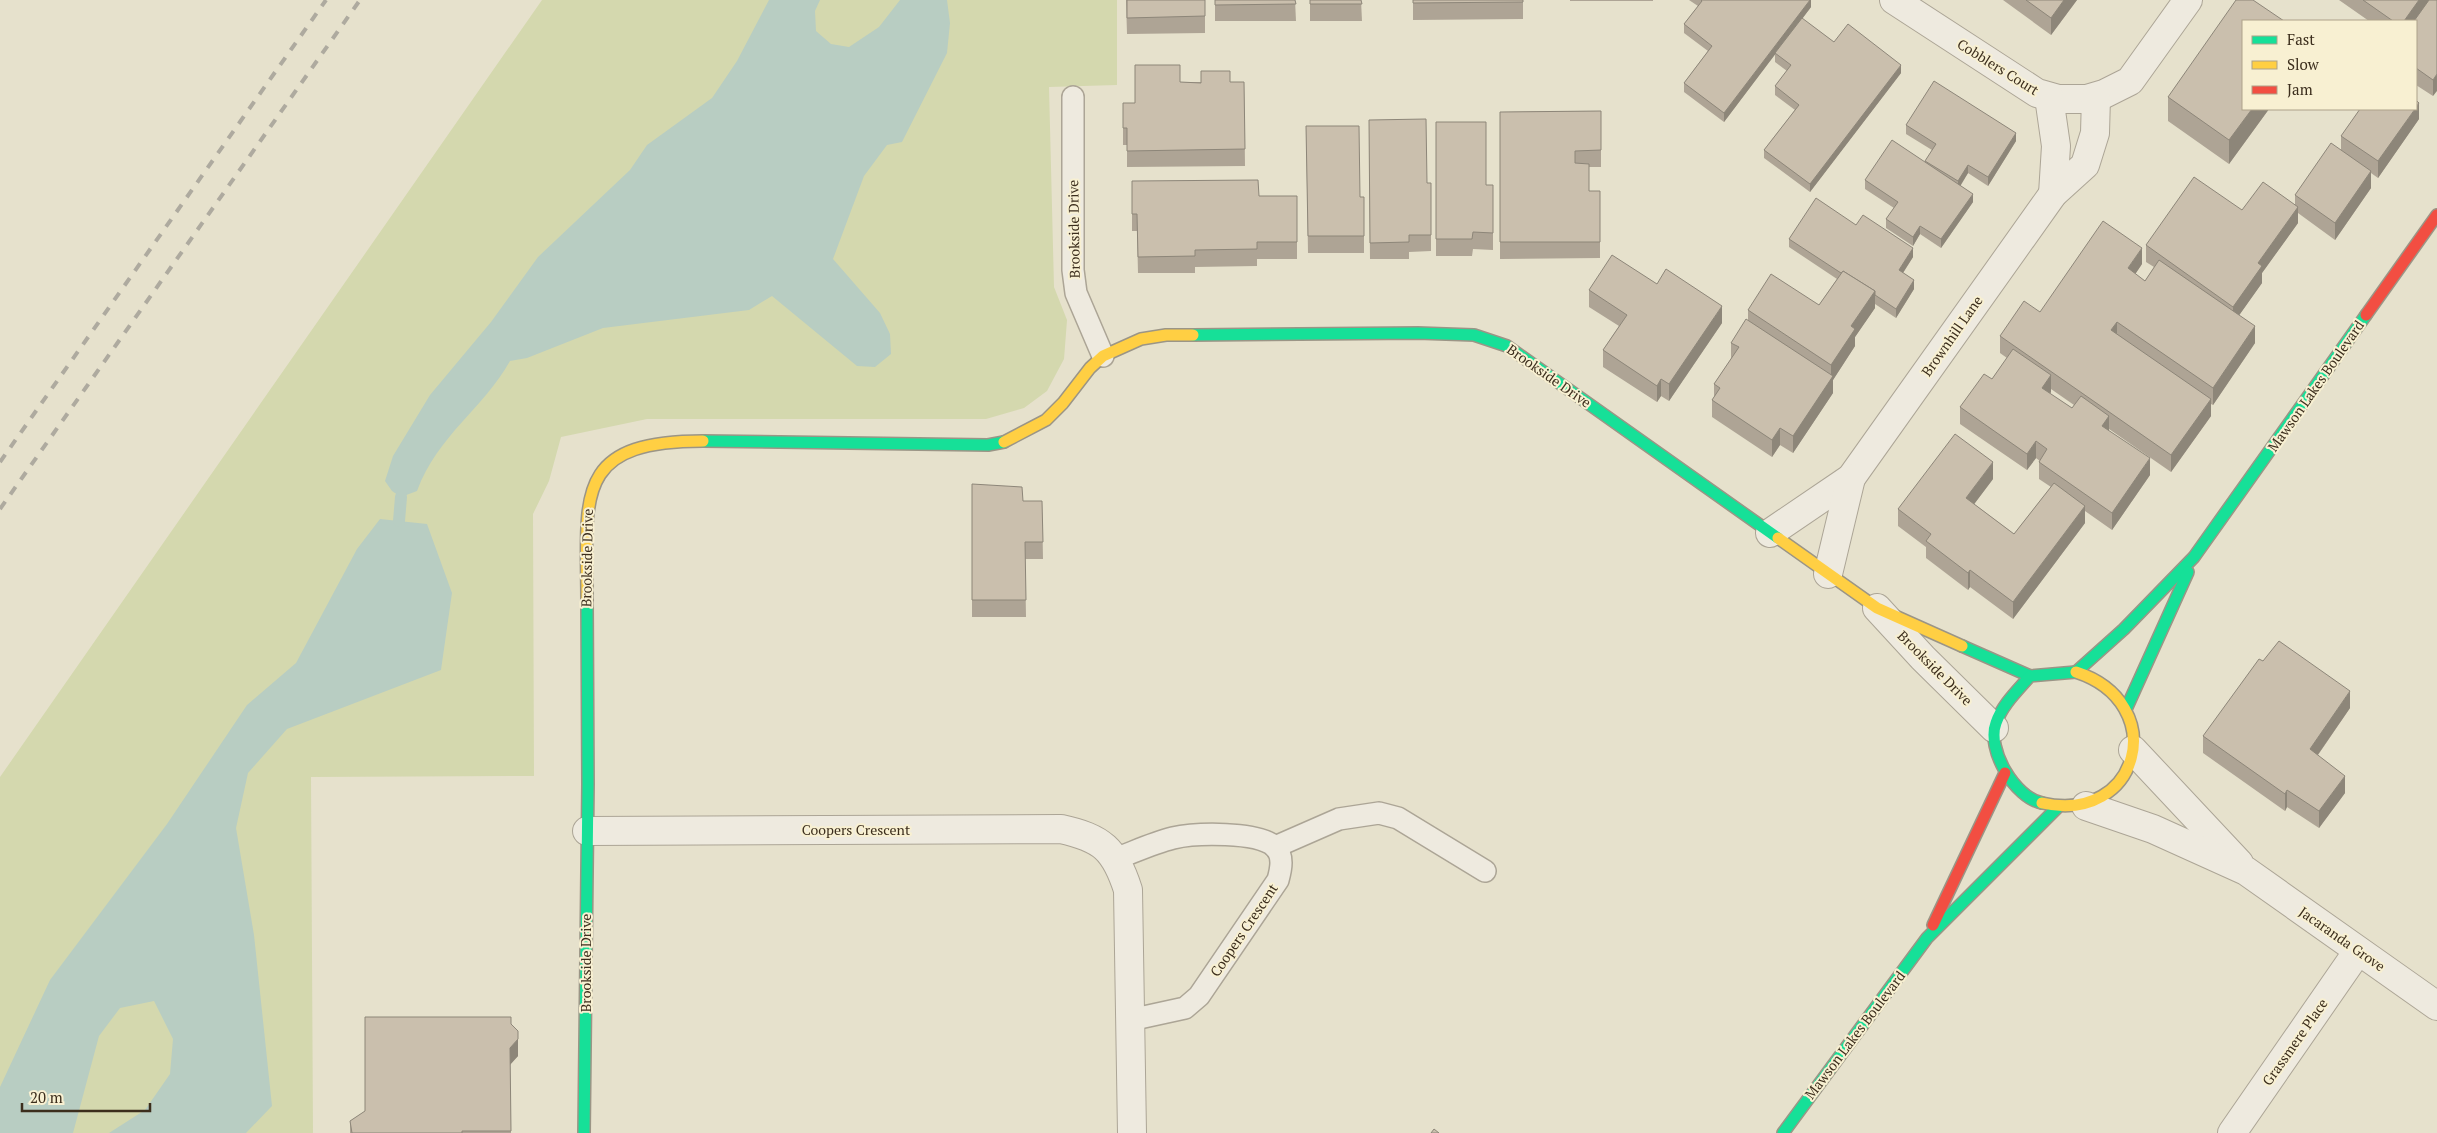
<svg xmlns="http://www.w3.org/2000/svg" width="2437" height="1133" font-family="'PT Serif',serif">
	<style>
		.green { fill: #d4d8ae }
		.water { fill: #b8cdc2 }
		.lines { fill: none; stroke-linecap: round; stroke-linejoin: round }
		.stream { stroke: #b8cdc2; stroke-width: 12 }
		.lane-casing { stroke: #aca596; stroke-width: 24 }
		.street-casing { stroke: #aca596; stroke-width: 30 }
		.fast-casing { stroke: #9b9586; stroke-width: 14 }
		.slow-casing { stroke: #9b9586; stroke-width: 14 }
		.jam-casing { stroke: #9b9586; stroke-width: 14 }
		.lane { stroke: #eeeadf; stroke-width: 21 }
		.street { stroke: #eeeadf; stroke-width: 28 }
		.fast { stroke: #16e098; stroke-width: 11 }
		.slow { stroke: #ffcf43; stroke-width: 11 }
		.jam { stroke: #f24e42; stroke-width: 11 }
		.rail { stroke: #aeaa9f; stroke-width: 4; stroke-dasharray: 9 9; stroke-linecap: butt }
		.wall { fill: #aea495; fill-rule: evenodd }
		.shaded-wall { fill: #8d8679 }
		.building { fill: #cabfad; stroke: #8d8679 }
		.labels { text-anchor: middle; stroke-width: 4; stroke-linejoin: round; paint-order: stroke }
		.street-label { font-size: 14px; fill: #3c2e1d; stroke: #f8f0d2 }
	</style>
	<rect width="100%" height="100%" fill="#e6e1cc"/>
	<path class="green" d="M542,0H1117V85L1049,87L1054,287L1067,320L1064,359L1047,391L1024,408L986,419H647L561,437L549,481L533,514L534,776L311,777L313,1133H0V777Z"/>
	<g class="water">
		<path d="M769,0H820L815,11L816,31L831,44L849,47L879,27L900,0H947L950,23L947,53L902,142L887,145L864,176L833,259L880,313L890,334L891,354L875,367L857,366L772,296L749,310L603,328L527,358L510,361C483,409 438,435 417,491L401,497L392,491L385,481L393,456L430,395L491,322L538,257L630,170L647,145L712,98L737,61Z"/>
		<path d="M380,519L427,524L452,593L441,670L287,729L248,773L236,828L254,935L272,1106L246,1133H109L145,1110L170,1074L173,1039L154,1001L120,1008L99,1036L73,1133H0V1087L50,980L167,824L247,705L296,663L357,549Z"/>
	</g>
	<g class="lines">
		<path class="stream" d="M399,521L401,497"/>
		<defs>
			<g id="lane">
				<path d="M1073,97V270L1076,293L1103,356"/>
				<path d="M1275,847L1339,819L1379,813L1398,818L1485,871"/>
				<path d="M1115,859C1134,852 1153,843 1173,838C1195,833 1258,831 1275,847C1284,856 1281,869 1278,880L1199,996L1185,1008L1130,1020"/>
			</g>
			<g id="street">
				<path d="M1894,0L2037,93L2058,99H2087L2104,94L2130,81L2188,0"/>
				<path d="M2049,97L2056,146L2053,194"/>
				<path d="M1770,533L1851,478L2053,194L2085,165L2095,133L2096,97"/>
				<path d="M1828,574L1851,478"/>
				<path d="M1877,608L1923,658L1994,728"/>
				<path d="M2133,750L2239,863"/>
				<path d="M2086,806L2153,829L2246,871L2437,1006"/>
				<path d="M587,831L1061,829C1102,838 1115,849 1128,890L1132,1133"/>
				<path d="M2232,1133L2358,951"/>
			</g>
			<g id="fast">
				<path d="M1193,335L1418,333L1474,335L1507,346L1778,538"/>
				<path d="M703,441L988,445L1004,442"/>
				<path d="M1962,646L2030,676"/>
				<path d="M2076,672L2124,629L2194,557L2366,315"/>
				<path d="M2127,707L2188,572"/>
				<path d="M2042,803C2015,798 1986,749 1996,723C2002,705 2018,690 2030,676L2076,672"/>
				<path d="M584,1133L588,784L587,602"/>
				<path d="M1783,1133L1927,938L2057,808"/>
			</g>
			<g id="slow">
				<path d="M1004,442L1046,420L1063,403L1090,368L1103,356L1141,339L1166,335H1193"/>
				<path d="M1778,538L1877,608L1962,646"/>
				<path d="M587,602C587,497 572,441 703,441"/>
				<path d="M2042,803C2140,825 2171,703 2076,672"/>
			</g>
			<g id="jam">
				<path d="M2366,315L2437,215"/>
				<path d="M1933,925L2005,773"/>
			</g>
		</defs>
		<use href="#lane" class="lane-casing"/>
		<use href="#street" class="street-casing"/>
		<use href="#fast" class="fast-casing"/>
		<use href="#slow" class="slow-casing"/>
		<use href="#jam" class="jam-casing"/>
		<use href="#lane" class="lane"/>
		<use href="#street" class="street"/>
		<use href="#fast" class="fast"/>
		<use href="#slow" class="slow"/>
		<use href="#jam" class="jam"/>
		<g class="rail">
			<path d="M0,462L326,0"/>
			<path d="M0,509L360,0"/>
		</g>
	</g>
	<g class="wall">
		<path d="M1126,0H1205V33L1127,34Z"/>
		<path d="M1215,0H1295L1296,21H1215Z"/>
		<path d="M1310,0H1361L1362,21H1310Z"/>
		<path d="M1413,0H1523V19L1413,20Z"/>
		<rect x="1570" y="0" width="83" height="1"/>
		<path d="M1689,0H1811V7L1802,19L1834,42L1901,73L1810,192L1764,158V150L1795,110L1775,95V86L1787,71L1775,62V54L1724,122L1684,92V83L1708,51L1684,33V24L1698,6Z"/>
		<path d="M2003,0H2077L2051,35Z"/>
		<path d="M2339,0H2437L2433,96L2416,85V21H2369Z"/>
		<path d="M1180,82H1244L1245,166L1127,167V145H1123V103H1135Z"/>
		<path d="M2168,97L2243,109H2269L2229,164L2168,121Z"/>
		<path d="M1601,111V167H1589V191H1600V258L1500,259V112Z"/>
		<path d="M2419,119L2378,178L2371,173V188L2335,240L2298,213V223L2262,273V283L2239,315L2255,343L2213,405L2211,404V416L2171,472L2109,429V431L2150,475L2112,530L2085,511V523L2013,619L1970,587L1968,590L1926,558V547L1898,526V509L1993,479L1974,504L2014,534L2051,487L2039,479V462L2040,461L2036,458L2027,470L1960,424V407L1992,379L2007,358L2000,353V336L2040,312L2142,264L2135,274L2145,281L2154,267L2146,262V245L2242,210L2295,205V195L2341,150V136ZM2051,389L2074,405L2072,408L2050,394L2051,392Z"/>
		<path d="M1369,120L1427,183H1431V251L1409,252V259H1370Z"/>
		<path d="M1436,122L1486,185H1493V250L1473,249L1472,256H1436Z"/>
		<path d="M1906,125L2016,141L1988,186L1968,173L1960,185L1973,202L1941,248L1920,234L1913,246L1886,228V219L1894,208L1865,189V180L1925,162L1932,150L1906,134Z"/>
		<path d="M1306,126L1360,197H1364V253H1308Z"/>
		<path d="M1132,181L1259,196H1297V259H1257V266L1195,267V273H1138L1137,231H1132Z"/>
		<path d="M1856,225L1913,257L1903,273L1914,289L1896,318L1875,304V308L1855,337V346L1833,380V393L1793,453L1780,445L1772,457L1712,417V400L1714,397V384L1731,359V343L1748,320V310L1819,305L1837,279L1789,247V239Z"/>
		<path d="M1657,284L1722,323L1669,401L1661,396L1657,402L1603,367V350L1619,326L1589,307V290Z"/>
		<path d="M972,484L1023,501H1042L1043,559H1025L1026,617H972Z"/>
		<path d="M2350,708L2318,755L2345,793L2319,828L2287,807L2285,811L2203,753V736Z"/>
		<path d="M511,1024L518,1056L510,1064L511,1133H350V1121Z"/>
	</g>
	<g class="shaded-wall">
		<path d="M1810,0H1811V7L1724,122V113Z"/>
		<path d="M2064,0H2077L2051,35V18Z"/>
		<path d="M2419,0H2431L2416,21H2404Z"/>
		<path d="M1901,65V73L1810,192V184Z"/>
		<path d="M2437,74V91L2433,96V80Z"/>
		<path d="M2419,103V119L2378,178V161L2415,109H2416V107Z"/>
		<path d="M2252,109H2269L2229,164V140Z"/>
		<path d="M2016,133V141L1988,186V177Z"/>
		<path d="M1968,165V173L1958,190V181Z"/>
		<path d="M2371,171V188L2335,240V223Z"/>
		<path d="M1973,194V202L1941,248V239Z"/>
		<path d="M2298,207V223L2262,273V283L2233,324V307L2258,263Z"/>
		<path d="M1920,226V234L1913,246V237Z"/>
		<path d="M1913,248V257L1899,279V270Z"/>
		<path d="M2142,248V264L2128,285V268Z"/>
		<path d="M1914,280V289L1896,318V309Z"/>
		<path d="M1875,291V308L1855,337V346L1833,380V393L1793,453V436L1831,378V365L1851,326Z"/>
		<path d="M1722,306V323L1669,401V384Z"/>
		<path d="M2117,322V338L2111,330Z"/>
		<path d="M2255,326V343L2213,405V388Z"/>
		<path d="M2051,375V392L2042,405V388Z"/>
		<path d="M1661,379V396L1657,402V386Z"/>
		<path d="M2211,399V416L2171,472V455Z"/>
		<path d="M2109,416V433L2102,426Z"/>
		<path d="M1780,428V445L1772,457V440Z"/>
		<path d="M2036,441V458L2027,470V454Z"/>
		<path d="M2150,458V475L2112,530V513Z"/>
		<path d="M1993,462V479L1966,515V498Z"/>
		<path d="M2085,506V523L2013,619V602Z"/>
		<path d="M1970,570V587L1968,590V573Z"/>
		<path d="M2350,691V708L2310,766V749Z"/>
		<path d="M2345,776V793L2319,828V811Z"/>
		<path d="M2287,790V807L2285,811V794Z"/>
		<path d="M518,1039V1056L510,1065V1048Z"/>
	</g>
	<g class="building">
		<path d="M1127,0H1205V16L1127,18Z"/>
		<path d="M1215,0H1295L1296,4L1215,5Z"/>
		<path d="M1310,0H1361L1362,4H1310Z"/>
		<path d="M1413,0H1523V2L1413,3Z"/>
		<path d="M1701,0H1810L1724,113L1684,83L1712,46L1684,24L1702,1Z"/>
		<path d="M2026,0H2064L2051,18Z"/>
		<path d="M2236,0H2253L2284,21H2243V109H2252L2229,140L2168,97Z"/>
		<path d="M2363,0H2419L2404,21H2393Z"/>
		<path d="M2429,0H2437V74L2433,80L2416,68V21H2414Z"/>
		<path d="M1802,18L1834,42L1848,24L1901,65L1810,184L1764,150L1799,105L1775,86L1791,65L1775,53Z"/>
		<path d="M1135,65H1180V82L1201,83V71H1230V82H1244L1245,149L1127,151V128H1123V103H1135Z"/>
		<path d="M1934,81L2016,133L1988,177L1968,165L1958,181L1925,161L1936,144L1906,125Z"/>
		<path d="M2416,100L2419,103L2416,107Z"/>
		<path d="M2360,109H2415L2378,161L2341,136Z"/>
		<path d="M1601,111V150L1575,151V163L1589,164V191H1600V242H1500V112Z"/>
		<path d="M1426,119L1427,183H1431V235H1409V242L1370,243L1369,120Z"/>
		<path d="M1436,122H1486V185H1493V233L1473,232L1472,239H1436Z"/>
		<path d="M1306,126H1359L1360,197H1364V236H1308Z"/>
		<path d="M1892,140L1973,194L1941,239L1920,226L1913,237L1886,219L1898,202L1865,180Z"/>
		<path d="M2331,143L2371,171L2335,223L2295,195Z"/>
		<path d="M2194,177L2242,210L2263,182L2298,207L2258,263L2262,266L2233,307L2146,245Z"/>
		<path d="M1258,180L1259,196H1297V242H1257V249L1195,250V256L1138,257L1137,214H1132V181Z"/>
		<path d="M1816,198L1856,225L1863,215L1913,248L1899,270L1914,280L1896,309L1875,295V291L1843,271L1841,273L1789,239Z"/>
		<path d="M2103,221L2142,248L2128,268L2145,281L2159,260L2255,326L2213,388L2117,322L2111,330L2211,399L2171,455L2000,336L2024,301L2040,312Z"/>
		<path d="M1612,255L1657,284L1666,269L1722,306L1669,384L1661,379L1657,386L1603,350L1627,315L1589,290Z"/>
		<path d="M1843,271L1875,291L1851,326L1855,329L1831,365L1748,310L1771,274L1819,305Z"/>
		<path d="M1746,319L1833,376L1793,436L1780,428L1772,440L1712,400L1720,388L1714,384L1739,347L1731,343Z"/>
		<path d="M2013,349L2051,375L2042,388L2072,408L2081,396L2109,416L2102,426L2150,458L2112,513L2039,462L2047,449L2036,441L2027,454L1960,407L1984,374L1992,379Z"/>
		<path d="M1955,434L1993,462L1966,498L2014,534L2054,483L2085,506L2013,602L1970,570L1968,573L1926,541L1931,534L1898,509Z"/>
		<path d="M972,484L1022,487L1023,501H1042L1043,542H1025L1026,600H972Z"/>
		<path d="M2279,641L2350,691L2310,749L2345,776L2319,811L2287,790L2285,794L2203,736L2259,659L2263,661Z"/>
		<path d="M365,1017H511V1024L518,1031V1039L510,1048L511,1131H462V1133H352L350,1121L365,1111Z"/>
		<path d="M1434,1129L1439,1133H1431Z"/>
	</g>
	<g class="labels">
		<g class="street-label">
			<text transform="translate(1998 67) rotate(32)" y="5">Cobblers Court</text>
			<text transform="translate(1074 229) rotate(-91)" y="5">Brookside Drive</text>
			<text transform="translate(1952 336) rotate(-55)" y="5">Brownhill Lane</text>
			<text transform="translate(1549 376) rotate(35)" y="5">Brookside Drive</text>
			<text transform="translate(2316 386) rotate(-55)" y="5">Mawson Lakes Boulevard</text>
			<text transform="translate(587 558) rotate(-89)" y="5">Brookside Drive</text>
			<text transform="translate(1935 668) rotate(45)" y="5">Brookside Drive</text>
			<text x="856" y="835">Coopers Crescent</text>
			<text transform="translate(1244 930) rotate(-56)" y="5">Coopers Crescent</text>
			<text transform="translate(2342 939) rotate(35)" y="5">Jacaranda Grove</text>
			<text transform="translate(586 963) rotate(-90)" y="5">Brookside Drive</text>
			<text transform="translate(1855 1035) rotate(-53)" y="5">Mawson Lakes Boulevard</text>
			<text transform="translate(2295 1042) rotate(-55)" y="5">Grassmere Place</text>
		</g>
	</g>
	<rect x="2242" y="20" width="175" height="90" fill="#f8f0d2" stroke="#ada28a"/>
	<rect x="2252" y="36" width="25" height="8" fill="#16e098" stroke="#ada28a"/>
	<text x="2287" y="45" font-size="15" fill="#3c2e1d">Fast</text>
	<rect x="2252" y="61" width="25" height="8" fill="#ffcf43" stroke="#ada28a"/>
	<text x="2287" y="70" font-size="15" fill="#3c2e1d">Slow</text>
	<rect x="2252" y="86" width="25" height="8" fill="#f24e42" stroke="#ada28a"/>
	<text x="2287" y="95" font-size="15" fill="#3c2e1d">Jam</text>
	<path d="M22 1103v8h128v-8" fill="none" stroke="#3c2e1d" stroke-width="2.5"/>
	<text x="30" y="1103" font-size="15" fill="#3c2e1d" stroke="#f8f0d2" stroke-width="4" paint-order="stroke">20 m</text>
</svg>
